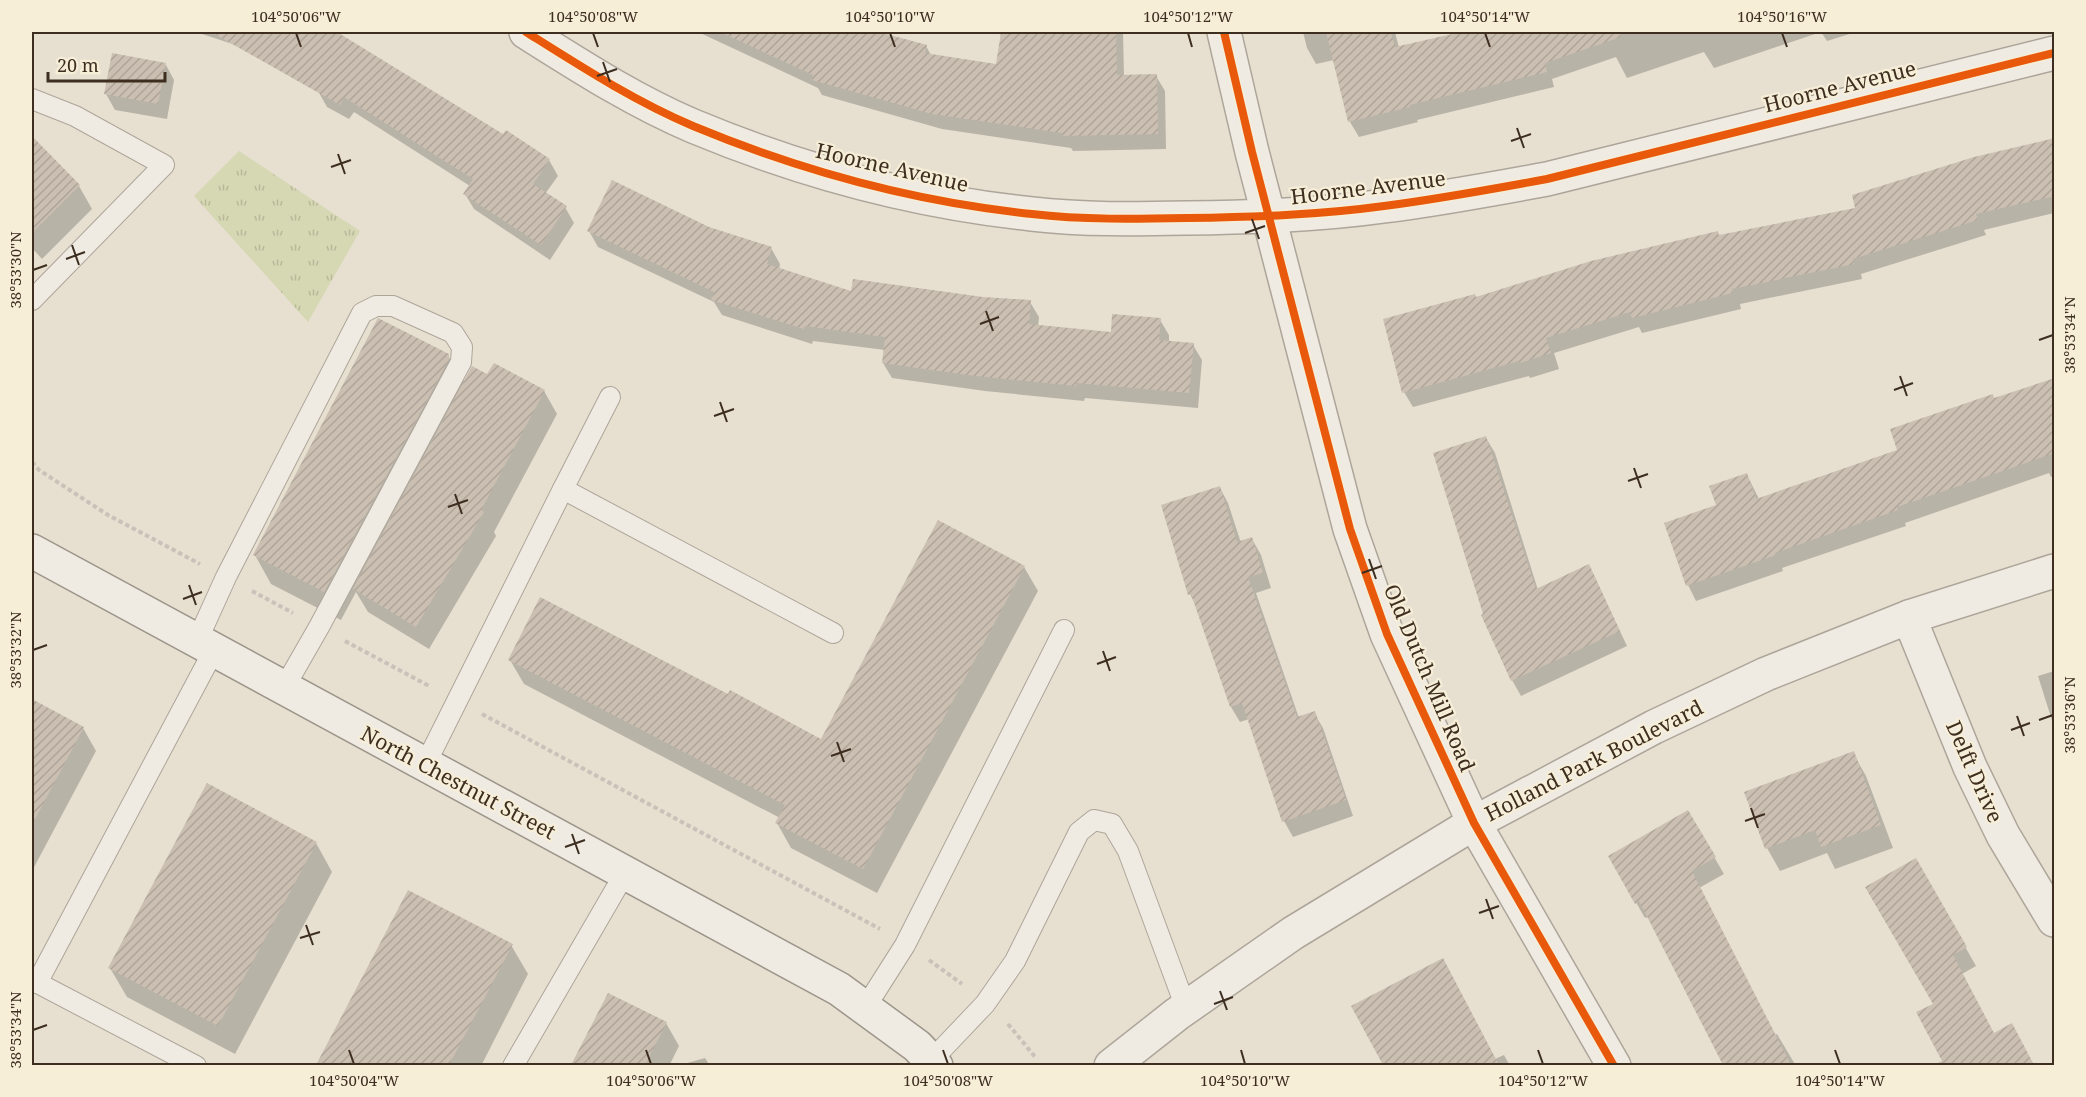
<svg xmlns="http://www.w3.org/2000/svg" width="2086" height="1097" font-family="'Noto Serif',serif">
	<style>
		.park { fill: url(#park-tufts) }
		.shadow { fill: #0003 }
		.building { fill: url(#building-hatch) }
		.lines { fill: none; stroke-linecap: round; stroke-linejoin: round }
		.service-casing { stroke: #ada599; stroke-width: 22 }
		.minor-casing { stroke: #ada599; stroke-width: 36 }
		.tertiary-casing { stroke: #ada599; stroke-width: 36 }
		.secondary-casing { stroke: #9c958a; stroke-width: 36 }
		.path { stroke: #c8c2b9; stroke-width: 4; stroke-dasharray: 4.5 3; stroke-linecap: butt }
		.service { stroke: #efebe3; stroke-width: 20 }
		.minor { stroke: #efebe3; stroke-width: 33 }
		.tertiary { stroke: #efebe3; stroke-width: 33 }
		.secondary { stroke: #efebe3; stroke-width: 33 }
		.cycleway-casing { stroke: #f7eed8; stroke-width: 11 }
		.cycleway { stroke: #e8590c; stroke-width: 8 }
		.ticks { fill: none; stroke: #3d2e20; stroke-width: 2 }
		.labels { text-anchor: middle; stroke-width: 4.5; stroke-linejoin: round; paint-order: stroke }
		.street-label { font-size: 21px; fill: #3d2e20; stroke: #f7eed8 }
		.neatline { fill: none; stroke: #3d2e20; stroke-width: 2 }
		.ticks-label { font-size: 15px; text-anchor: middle; fill: #3d2e20 }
	</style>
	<defs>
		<pattern id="park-tufts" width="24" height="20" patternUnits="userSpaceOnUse" patternTransform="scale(1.5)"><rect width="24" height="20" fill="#d6d7b3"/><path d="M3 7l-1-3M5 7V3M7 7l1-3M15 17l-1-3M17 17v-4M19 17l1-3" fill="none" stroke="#b9b99a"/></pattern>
		<pattern id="building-hatch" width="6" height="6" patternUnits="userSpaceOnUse" patternTransform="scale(1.5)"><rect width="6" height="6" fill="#cbbfb2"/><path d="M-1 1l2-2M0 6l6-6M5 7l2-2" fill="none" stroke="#afa499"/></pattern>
	</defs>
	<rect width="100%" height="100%" fill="#e7e0d1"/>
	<path class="park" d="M239,151L360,231L308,322L194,196Z"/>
	<g class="shadow">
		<path d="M196,32H335L504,136L549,160L558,176L545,194L565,207L574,223L550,260L474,209L465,194L470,186L354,112L349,119L327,107L318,91L323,74Z"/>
		<path d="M698,32H873L926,46L931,55L997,66L1003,32H1123L1124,76H1156L1165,91L1166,149L1073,151L1071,148L942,129L822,95L818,88Z"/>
		<path d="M1303,32H1395L1399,48L1467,32H1821L1714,68L1704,52L1627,78L1616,57L1552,79L1554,87L1417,120L1418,122L1359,137L1350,122L1334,60L1316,64L1307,48Z"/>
		<path d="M1821,32H1856L1827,41Z"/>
		<path d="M166,65L174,80L167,119L115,110L106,94Z"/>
		<path d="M32,138L79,186L92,209L42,259L32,248Z"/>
		<path d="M2054,140V213L1984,230L1986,235L1861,274L1862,279L1740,304L1741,309L1642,333L1639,327L1554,353L1559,369L1530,378L1529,376L1413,407L1404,392L1477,299L1720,237L1857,209Z"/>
		<path d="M708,228L771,248L780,264L779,270L852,293L1030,302L1039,317L1038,327L1112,334L1160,320L1169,335V343L1193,345L1202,360L1198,408L1085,398L1084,401L985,391L892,378L883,363L885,350L813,341L812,344L722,315L714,302L598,247L589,231Z"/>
		<path d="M448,356L465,383L488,376L544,391L557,414L494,532L496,536L429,649L368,612L356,592L341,620L271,584L255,555Z"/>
		<path d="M2054,380V476L2051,477L2049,473L1905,523L1906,526L1782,568L1783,571L1696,601L1688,585L1718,506L1747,475L1759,499L1899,451L1994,399Z"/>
		<path d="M1486,438L1495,453L1538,590L1589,566L1627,646L1521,696L1512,680L1485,614Z"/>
		<path d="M1220,488L1228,503L1241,543L1252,539L1261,555L1271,588L1256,593L1299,718L1314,713L1323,728L1353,816L1293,837L1284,821L1249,719L1240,722L1231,707L1197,608L1190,594Z"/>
		<path d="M1024,567L1038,591L877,893L791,848L777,823L780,818L524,684L510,660L728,696L821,741Z"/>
		<path d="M2054,671V727L2038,676Z"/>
		<path d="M32,700L83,728L96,751L32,871Z"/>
		<path d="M1853,753L1866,776L1893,848L1835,869L1827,853L1780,871L1767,848Z"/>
		<path d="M1688,812L1724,874L1699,888L1775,1035L1777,1034L1796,1066H1724L1649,916L1645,918L1610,857Z"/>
		<path d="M316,843L332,872L235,1054L127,997L110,968Z"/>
		<path d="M1916,860L1976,966L1962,974L1994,1035L2021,1043L2033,1066H1944L1945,1065L1935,1004Z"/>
		<path d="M408,892L511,945L528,974L481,1066H318Z"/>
		<path d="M609,995L666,1023L679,1046L669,1066H573Z"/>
		<path d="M1353,1007L1495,1059L1504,1055L1510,1066H1385Z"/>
		<path d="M705,1058L710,1066H677Z"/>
	</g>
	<g class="building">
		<path d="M211,32H337L503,134L506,130L550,159L533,184L567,206L541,245L463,194L473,179L344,97L340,105Z"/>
		<path d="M720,32H879L927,45L925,53L996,64L1001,32H1116L1117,75L1157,74L1158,134L1062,136V133L932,114L812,80L813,75Z"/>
		<path d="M1326,32H1391L1395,47L1461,32H1621V37L1545,63L1547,72L1409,105L1410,107L1348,122Z"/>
		<path d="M112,53L166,63L158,104L104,94Z"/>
		<path d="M32,136L80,185L32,233Z"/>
		<path d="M2055,138V196L1976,214L1978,220L1853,259L1854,264L1732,289L1733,293L1632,318L1630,312L1546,338L1551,353L1520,363L1519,361L1402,393L1383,319L1475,294L1476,297L1591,261L1718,231L1719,235L1855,208L1852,195L1974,157Z"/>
		<path d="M612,180L709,227L772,247L767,264L851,291L853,279L983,297L1031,300L1029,324L1111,332L1112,314L1161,318L1159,340L1194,343L1189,393L1076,383V386L975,376L882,363L885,337L805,326L804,329L711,300L714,292L587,231Z"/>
		<path d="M378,318L449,354V359L324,592L253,555Z"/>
		<path d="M494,363L545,390L481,510L484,512L416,627L353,589L472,366L487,374Z"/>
		<path d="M2055,378V453L1897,507L1898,510L1775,553L1776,555L1686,586L1664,523L1716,505L1709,486L1747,473L1756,499L1897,450L1890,429L1993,394L1994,398Z"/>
		<path d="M1486,436L1536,589L1589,564L1620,631L1511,681L1481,615L1483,614L1433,453Z"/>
		<path d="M1220,486L1237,542L1252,537L1263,573L1248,577L1297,717L1315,711L1346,800L1282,822L1242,703L1230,707L1191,594L1188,595L1161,505Z"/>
		<path d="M938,520L1025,566L863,869L775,823L785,805L508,660L540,597L728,694L730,690L821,739Z"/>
		<path d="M32,699L84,727L32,825Z"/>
		<path d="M1854,751L1881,825L1821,847L1815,830L1765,849L1744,792Z"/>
		<path d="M207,783L317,842L218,1026L108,968Z"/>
		<path d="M1688,810L1716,857L1692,871L1791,1065H1723L1639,901L1635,904L1608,856Z"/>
		<path d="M1916,858L1967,947L1953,955L1994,1033L2012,1023L2034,1065H1933L1942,1061L1916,1012L1933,1004L1865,887Z"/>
		<path d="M408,890L513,944L449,1065H316Z"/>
		<path d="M1443,958L1499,1065H1383L1351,1006Z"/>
		<path d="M608,993L667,1022L645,1065H571Z"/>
	</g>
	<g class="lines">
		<defs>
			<g id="service">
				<path d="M32,99L75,116L164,165L32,300"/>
				<path d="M563,489L610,397"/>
				<path d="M197,641L226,577L362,313L376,306H393L453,333L462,347L461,362L319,627L284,688"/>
				<path d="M425,765L563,489L833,633"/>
				<path d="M32,980L196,1066"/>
				<path d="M37,983L214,650"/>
				<path d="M865,1008L905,945L1064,630"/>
				<path d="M513,1066L625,873"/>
				<path d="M926,1066L985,1004L1015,961L1079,832L1094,820L1112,824L1128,851L1186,1008"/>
			</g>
			<g id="minor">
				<path d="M526,32C580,66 634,101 693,126C801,171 916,202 1032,214C1083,220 1136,219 1187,218C1253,217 1319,215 1384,206C1439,199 1493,189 1547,179L2054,53"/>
				<path d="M1224,32L1252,152L1350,529L1387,634L1474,823L1614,1066"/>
				<path d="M1909,617L1970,767L2003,835L2054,920"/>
			</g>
			<path id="tertiary" d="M1111,1066L1177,1014L1293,933L1474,823L1654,727L1766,674L1909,617L2054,571"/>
			<path id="secondary" d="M32,551L839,989L917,1046L936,1066"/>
		</defs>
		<use href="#service" class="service-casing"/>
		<use href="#minor" class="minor-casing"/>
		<use href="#tertiary" class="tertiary-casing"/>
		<use href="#secondary" class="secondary-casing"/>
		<g class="path">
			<path d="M32,462L39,470L108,515L200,564"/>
			<path d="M252,591L293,613"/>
			<path d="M345,641L431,687"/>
			<path d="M482,714L880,929"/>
			<path d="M929,960L962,984"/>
			<path d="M1008,1024L1036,1058"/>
		</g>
		<use href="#service" class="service"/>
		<use href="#minor" class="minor"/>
		<use href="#tertiary" class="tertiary"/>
		<use href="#secondary" class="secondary"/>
		<defs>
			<g id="cycleway">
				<path d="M526,32C580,66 634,101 693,126C801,171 916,202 1032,214C1083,220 1136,219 1187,218C1253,217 1319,215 1384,206C1439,199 1493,189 1547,179L2054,53"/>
				<path d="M1224,32L1252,152L1350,529L1387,634L1474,823L1614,1066"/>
			</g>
		</defs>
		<use href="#cycleway" class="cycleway-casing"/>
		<use href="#cycleway" class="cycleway"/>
	</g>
	<path class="ticks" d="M296,33L301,47M593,33L598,47M890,33L895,47M1188,33L1192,47M1485,33L1490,47M1782,33L1787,47M603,62L610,82M597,76L617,69M1517,128L1524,148M1511,141L1531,134M338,154L345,174M331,167L351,160M1252,219L1259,239M1245,233L1265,226M72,245L79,265M66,259L85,252M33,270L47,265M986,311L993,331M980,324L999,317M2039,340L2053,335M1900,376L1907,396M1894,390L1913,383M720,402L727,422M714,416L734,409M1634,468L1641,488M1628,481L1648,474M455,494L462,514M448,507L468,500M1369,559L1376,579M1362,573L1382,566M189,585L196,605M183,599L202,592M33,650L47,645M1103,651L1110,671M1097,664L1116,657M2017,716L2024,736M2039,720L2053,715M2011,730L2030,723M837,742L844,762M831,756L851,749M1751,808L1758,828M1745,821L1765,814M572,834L579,854M565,847L585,840M1486,899L1493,919M1479,913L1499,906M306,925L313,945M300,938L320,932M1220,991L1227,1010M1214,1004L1233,997M33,1030L47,1025M349,1050L354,1064M646,1050L651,1064M943,1050L948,1064M1241,1050L1245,1064M1538,1050L1543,1064M1835,1050L1840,1064"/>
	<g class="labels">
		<g class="street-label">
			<text transform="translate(1840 87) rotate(-14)" y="7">Hoorne Avenue</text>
			<text transform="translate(892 168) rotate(13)" y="7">Hoorne Avenue</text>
			<text transform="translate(1368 188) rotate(-7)" y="7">Hoorne Avenue</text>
			<text transform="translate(1429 678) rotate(67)" y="7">Old Dutch Mill Road</text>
			<text transform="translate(1594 761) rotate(-27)" y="7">Holland Park Boulevard</text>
			<text transform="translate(1974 772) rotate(66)" y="7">Delft Drive</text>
			<text transform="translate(458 783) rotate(28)" y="7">North Chestnut Street</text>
		</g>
	</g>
	<rect width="2086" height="1097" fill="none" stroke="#f7eed8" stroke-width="66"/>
	<path d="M48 72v9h117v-9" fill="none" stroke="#3d2e20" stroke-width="3"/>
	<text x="57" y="72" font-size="18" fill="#3d2e20" stroke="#f7eed8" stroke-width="4.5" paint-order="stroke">20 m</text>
	<rect x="33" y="33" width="2020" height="1031" class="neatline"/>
	<g class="ticks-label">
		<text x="296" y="22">104°50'06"W</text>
		<text x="593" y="22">104°50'08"W</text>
		<text x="890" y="22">104°50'10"W</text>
		<text x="1188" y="22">104°50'12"W</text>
		<text x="1485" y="22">104°50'14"W</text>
		<text x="1782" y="22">104°50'16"W</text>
		<text transform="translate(16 270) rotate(-90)" y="5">38°53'30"N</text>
		<text transform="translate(2070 335) rotate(-90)" y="5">38°53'34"N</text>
		<text transform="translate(16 650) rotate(-90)" y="5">38°53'32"N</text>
		<text transform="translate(2070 715) rotate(-90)" y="5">38°53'36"N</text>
		<text transform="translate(16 1030) rotate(-90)" y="5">38°53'34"N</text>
		<text x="354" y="1086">104°50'04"W</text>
		<text x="651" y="1086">104°50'06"W</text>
		<text x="948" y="1086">104°50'08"W</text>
		<text x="1245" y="1086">104°50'10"W</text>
		<text x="1543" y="1086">104°50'12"W</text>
		<text x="1840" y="1086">104°50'14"W</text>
	</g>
</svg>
